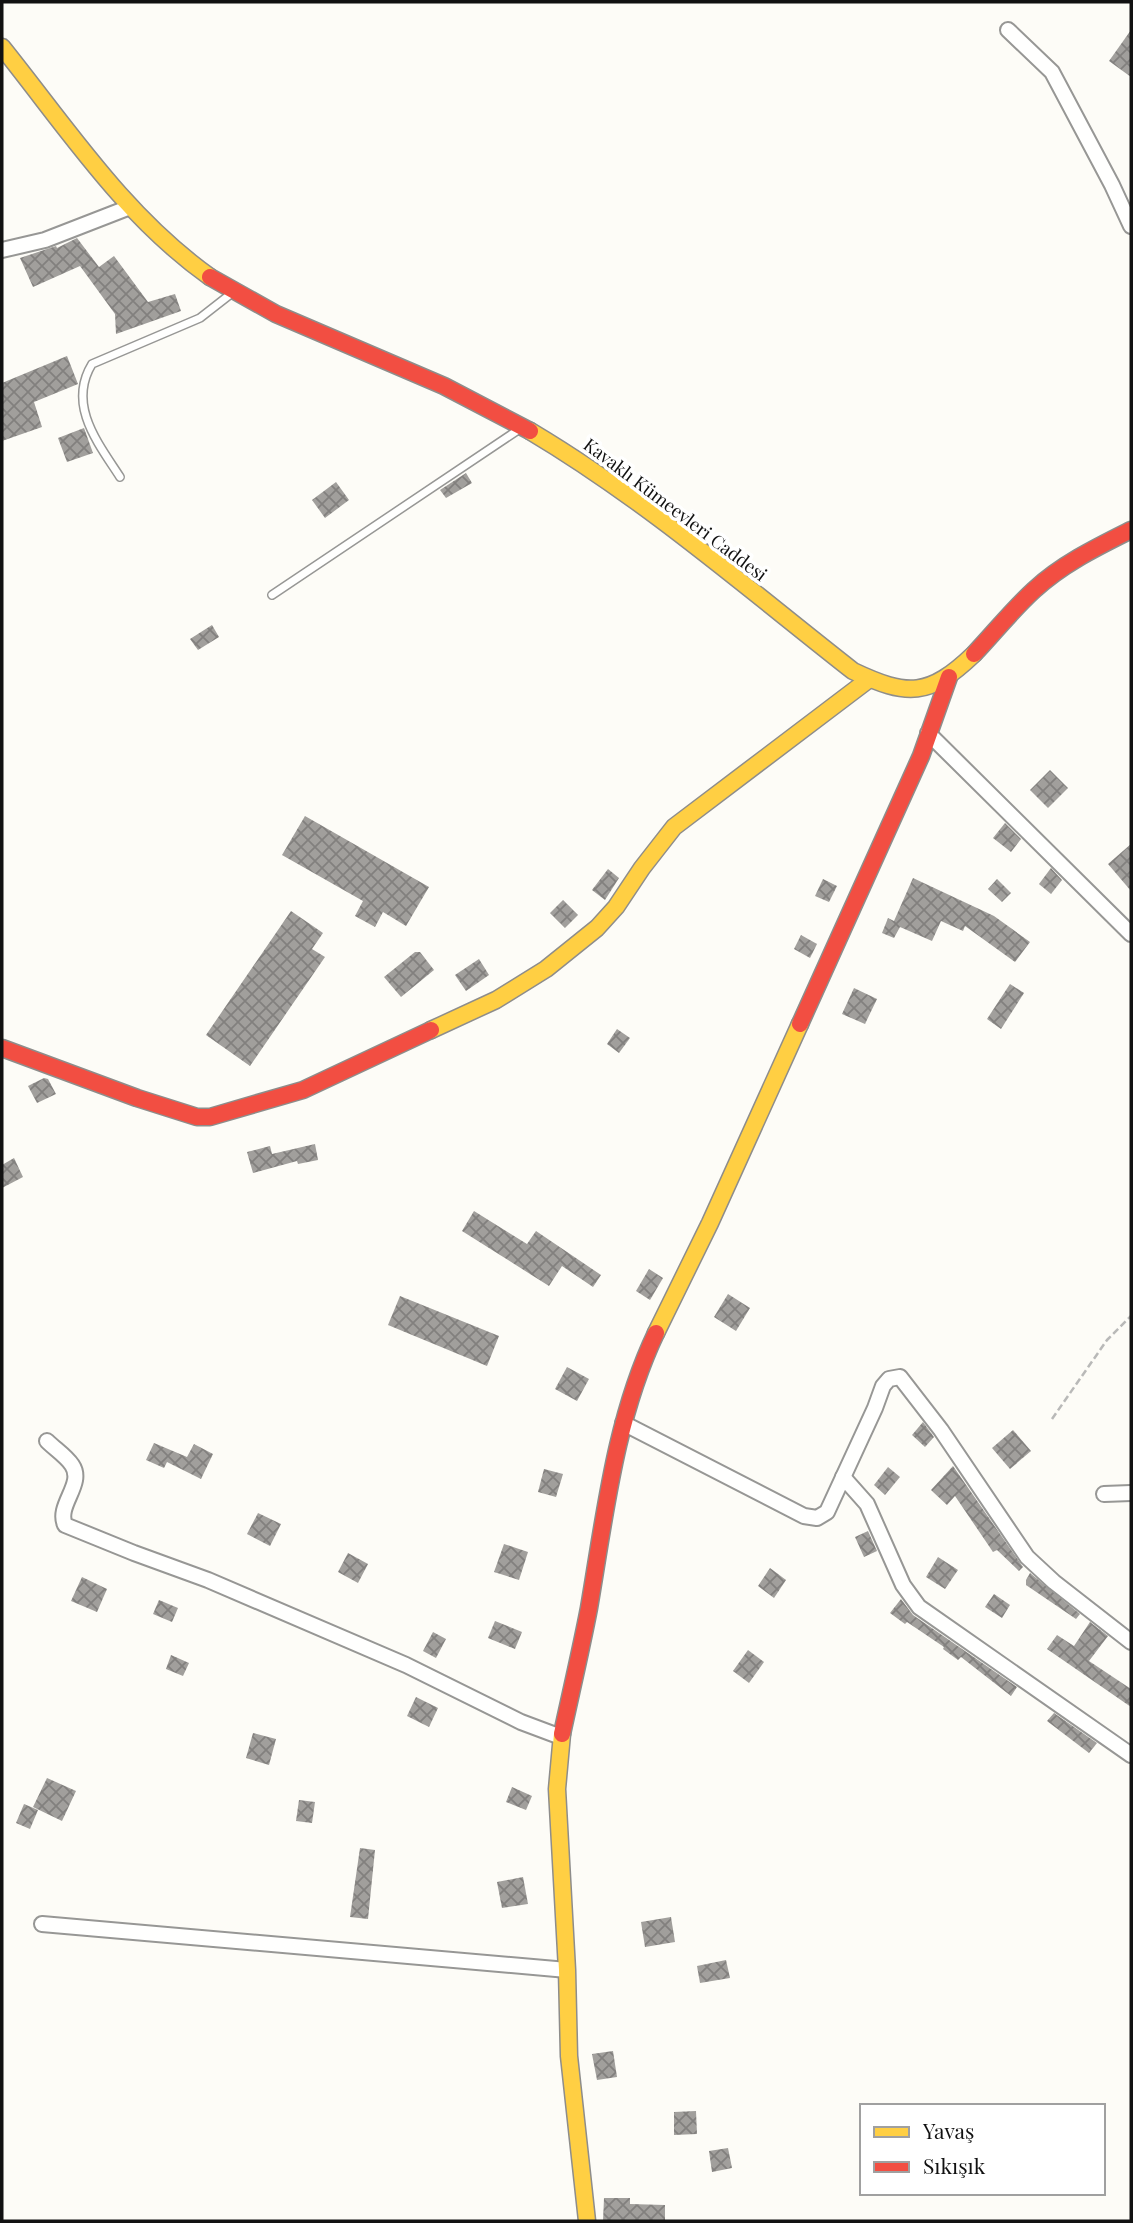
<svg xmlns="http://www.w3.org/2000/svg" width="1133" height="2223" font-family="'Playfair Display',serif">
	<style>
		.building { fill: url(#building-cross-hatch) }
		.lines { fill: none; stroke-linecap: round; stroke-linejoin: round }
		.lane-casing { stroke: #979795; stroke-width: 10 }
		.street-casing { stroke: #979795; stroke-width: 18 }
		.slow-casing { stroke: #8e8d8b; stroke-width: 19 }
		.jam-casing { stroke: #8e8d8b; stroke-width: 19 }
		.path { stroke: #b9b9b8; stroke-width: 2.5; stroke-dasharray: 7 3.5; stroke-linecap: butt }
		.lane { stroke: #fffffe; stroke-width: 7 }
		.street { stroke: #fffffe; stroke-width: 14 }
		.slow { stroke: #ffcf43; stroke-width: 16 }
		.jam { stroke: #f24e42; stroke-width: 16 }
		.labels { text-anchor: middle; stroke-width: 7; stroke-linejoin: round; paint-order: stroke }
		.street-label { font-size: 18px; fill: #111; stroke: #fff }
	</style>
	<defs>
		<pattern id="building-cross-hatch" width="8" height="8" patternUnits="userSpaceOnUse" patternTransform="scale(1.75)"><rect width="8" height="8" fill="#a19f9c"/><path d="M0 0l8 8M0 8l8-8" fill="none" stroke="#82807e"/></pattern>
	</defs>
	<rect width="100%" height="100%" fill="#fdfcf7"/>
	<g class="building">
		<path d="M1131,30V77L1109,61Z"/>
		<path d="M77,238L99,267L114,256L148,302L175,294L181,311L116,334L115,314L80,266L33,287L20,258L56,246L57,248Z"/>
		<path d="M67,356L78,384L34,402L42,427L2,441V383Z"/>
		<path d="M84,428L93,453L67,462L58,438Z"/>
		<path d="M466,473L472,483L446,498L440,490Z"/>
		<path d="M336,482L349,500L325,518L312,500Z"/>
		<path d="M212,625L219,637L198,650L190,639Z"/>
		<path d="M1050,770L1068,788L1048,808L1030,790Z"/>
		<path d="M305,816L429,887L406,926L383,912L375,927L355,916L363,901L282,855Z"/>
		<path d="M1005,823L1021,839L1011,852L993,838Z"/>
		<path d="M1131,844V891L1108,864Z"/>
		<path d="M1051,868L1062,880L1051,894L1039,884Z"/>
		<path d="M608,869L619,878L605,900L592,890Z"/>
		<path d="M913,878L994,916L1030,942L1015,962L965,926L963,931L941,921L932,941L900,927L894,938L882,933L888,918L894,921Z"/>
		<path d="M823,879L837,886L829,902L815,896Z"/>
		<path d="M997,879L1011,893L1002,902L988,889Z"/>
		<path d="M563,900L578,915L565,928L550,913Z"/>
		<path d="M291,911L323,933L312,949L325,957L250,1066L206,1035Z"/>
		<path d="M801,935L817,944L810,958L794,949Z"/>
		<path d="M415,952H420L434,970L401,997L384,977Z"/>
		<path d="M479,959L489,975L466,991L455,975Z"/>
		<path d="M1010,984L1024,993L1001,1029L987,1019Z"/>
		<path d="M854,988L877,999L865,1024L842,1014Z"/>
		<path d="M617,1029L630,1038L619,1053L607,1044Z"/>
		<path d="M44,1078L48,1079L56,1094L37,1103L28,1086Z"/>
		<path d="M315,1144L318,1160L298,1164L297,1161L253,1173L247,1152L270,1146L272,1154Z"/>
		<path d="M14,1158L23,1177L2,1188V1165Z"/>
		<path d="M474,1211L527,1244L536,1231L601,1275L593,1287L562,1266L549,1286L462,1231Z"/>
		<path d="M649,1269L663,1278L650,1300L636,1291Z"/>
		<path d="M728,1294L750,1308L736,1331L714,1317Z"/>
		<path d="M400,1296L499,1336L487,1366L388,1325Z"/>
		<path d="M567,1367L589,1379L577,1401L555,1389Z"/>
		<path d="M923,1422L934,1437L925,1447L912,1435Z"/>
		<path d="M1013,1430L1031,1451L1010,1469L992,1448Z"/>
		<path d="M154,1443L187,1457L194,1444L213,1454L201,1479L167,1462L164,1468L146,1460Z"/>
		<path d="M953,1466L1023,1567L1019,1571L997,1550L993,1552L955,1496L947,1505L931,1490Z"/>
		<path d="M888,1467L900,1477L885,1495L874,1485Z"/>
		<path d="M544,1469L563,1474L556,1497L538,1492Z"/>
		<path d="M258,1513L281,1524L270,1546L247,1534Z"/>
		<path d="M868,1531L877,1551L864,1557L855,1537Z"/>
		<path d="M504,1544L528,1552L519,1580L494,1572Z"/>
		<path d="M348,1553L368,1564L358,1583L338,1572Z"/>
		<path d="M938,1557L958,1570L945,1589L926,1577Z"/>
		<path d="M770,1568L786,1580L774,1598L758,1586Z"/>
		<path d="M1030,1573L1080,1614L1076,1619L1026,1585V1580Z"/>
		<path d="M82,1577L107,1589L97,1612L71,1601Z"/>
		<path d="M994,1594L1010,1605L1002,1618L985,1607Z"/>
		<path d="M901,1599L913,1615L1017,1687L1011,1696L961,1657L958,1660L943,1649L944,1647L907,1622L905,1624L890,1613Z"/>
		<path d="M159,1600L178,1608L172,1622L153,1614Z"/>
		<path d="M495,1621L522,1632L515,1649L488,1638Z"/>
		<path d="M1090,1622L1108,1636L1089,1661L1131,1689V1707L1047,1649L1057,1635L1074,1646Z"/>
		<path d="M433,1632L446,1639L436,1658L423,1651Z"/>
		<path d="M748,1650L764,1662L749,1683L733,1671Z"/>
		<path d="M171,1655L189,1663L183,1676L166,1669Z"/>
		<path d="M416,1697L438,1708L429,1727L407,1716Z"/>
		<path d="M1054,1713L1097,1743L1089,1753L1047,1721Z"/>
		<path d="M253,1733L276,1739L269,1765L246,1758Z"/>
		<path d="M47,1778L76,1791L62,1821L33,1807Z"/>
		<path d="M512,1787L532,1796L526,1810L506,1802Z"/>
		<path d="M299,1800L315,1802L312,1823L296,1821Z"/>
		<path d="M24,1804L38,1810L30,1829L16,1823Z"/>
		<path d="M360,1848L375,1850L368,1919L350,1917Z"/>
		<path d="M523,1877L528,1904L502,1908L497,1882Z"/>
		<path d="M671,1917L675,1942L645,1947L641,1922Z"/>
		<path d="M726,1960L730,1978L700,1983L697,1966Z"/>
		<path d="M613,2051L617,2077L597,2080L592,2054Z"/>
		<path d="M696,2111L697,2134L674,2135V2112Z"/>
		<path d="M728,2148L732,2168L712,2172L709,2151Z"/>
		<path d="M604,2198H630V2204L665,2205V2221H603Z"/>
	</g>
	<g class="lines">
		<defs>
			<g id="lane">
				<path d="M120,477C98,443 67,405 92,364L200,318L232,293"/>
				<path d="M272,595L521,428"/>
			</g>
			<g id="street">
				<path d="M1008,30L1052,72L1112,185L1131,226"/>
				<path d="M2,250L45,240L130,207"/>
				<path d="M928,733L1131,934"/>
				<path d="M623,1423L804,1516L817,1518L827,1512L875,1408L883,1386L889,1379L900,1377L941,1430L1027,1557L1054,1582L1131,1642"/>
				<path d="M47,1441C55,1449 66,1456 72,1465C85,1484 56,1505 65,1525L134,1553L208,1580L406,1665L521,1722L561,1737"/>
				<path d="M843,1477L867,1504L903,1585L919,1607L1131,1755"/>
				<path d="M1104,1494L1131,1493"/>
				<path d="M42,1924L567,1970"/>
			</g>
			<g id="slow">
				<path d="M2,47C67,128 124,216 210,277"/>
				<path d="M530,431C646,500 747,588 853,671C908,697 929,697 974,654"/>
				<path d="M431,1030L496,1000L546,969L597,928L616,907L642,868L674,827L868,680"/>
				<path d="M656,1333L710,1223L800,1024"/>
				<path d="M562,1734L557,1789L567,1970L569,2056L587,2221"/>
			</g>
			<g id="jam">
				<path d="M210,277L276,314L444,386L530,431"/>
				<path d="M974,654C994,633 1012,610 1034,590C1062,564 1097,547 1131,530"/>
				<path d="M800,1024L921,756L949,677"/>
				<path d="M2,1048L137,1098L197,1117H210L303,1090L431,1030"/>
				<path d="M562,1734C571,1692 581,1650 589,1608C605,1515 615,1419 656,1333"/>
			</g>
		</defs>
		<use href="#lane" class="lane-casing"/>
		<use href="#street" class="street-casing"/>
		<use href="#slow" class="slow-casing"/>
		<use href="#jam" class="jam-casing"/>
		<path class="path" d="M1052,1419L1107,1340L1131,1316"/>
		<use href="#lane" class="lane"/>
		<use href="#street" class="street"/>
		<use href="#slow" class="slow"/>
		<use href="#jam" class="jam"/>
	</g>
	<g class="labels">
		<g class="street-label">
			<text transform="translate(675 510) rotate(37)" y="6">Kavaklı Kümeevleri Caddesi</text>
		</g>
	</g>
	<rect width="1133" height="2223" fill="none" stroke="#111111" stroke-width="7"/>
	<rect x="860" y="2104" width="245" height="91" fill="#ffffff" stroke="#a0a0a0" stroke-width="2"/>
	<rect x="874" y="2127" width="35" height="10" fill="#ffcf43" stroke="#a0a0a0" stroke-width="2"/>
	<text x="923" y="2139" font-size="21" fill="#111111">Yavaş</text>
	<rect x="874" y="2162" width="35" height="10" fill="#f24e42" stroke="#a0a0a0" stroke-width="2"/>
	<text x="923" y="2174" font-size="21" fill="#111111">Sıkışık</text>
</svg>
